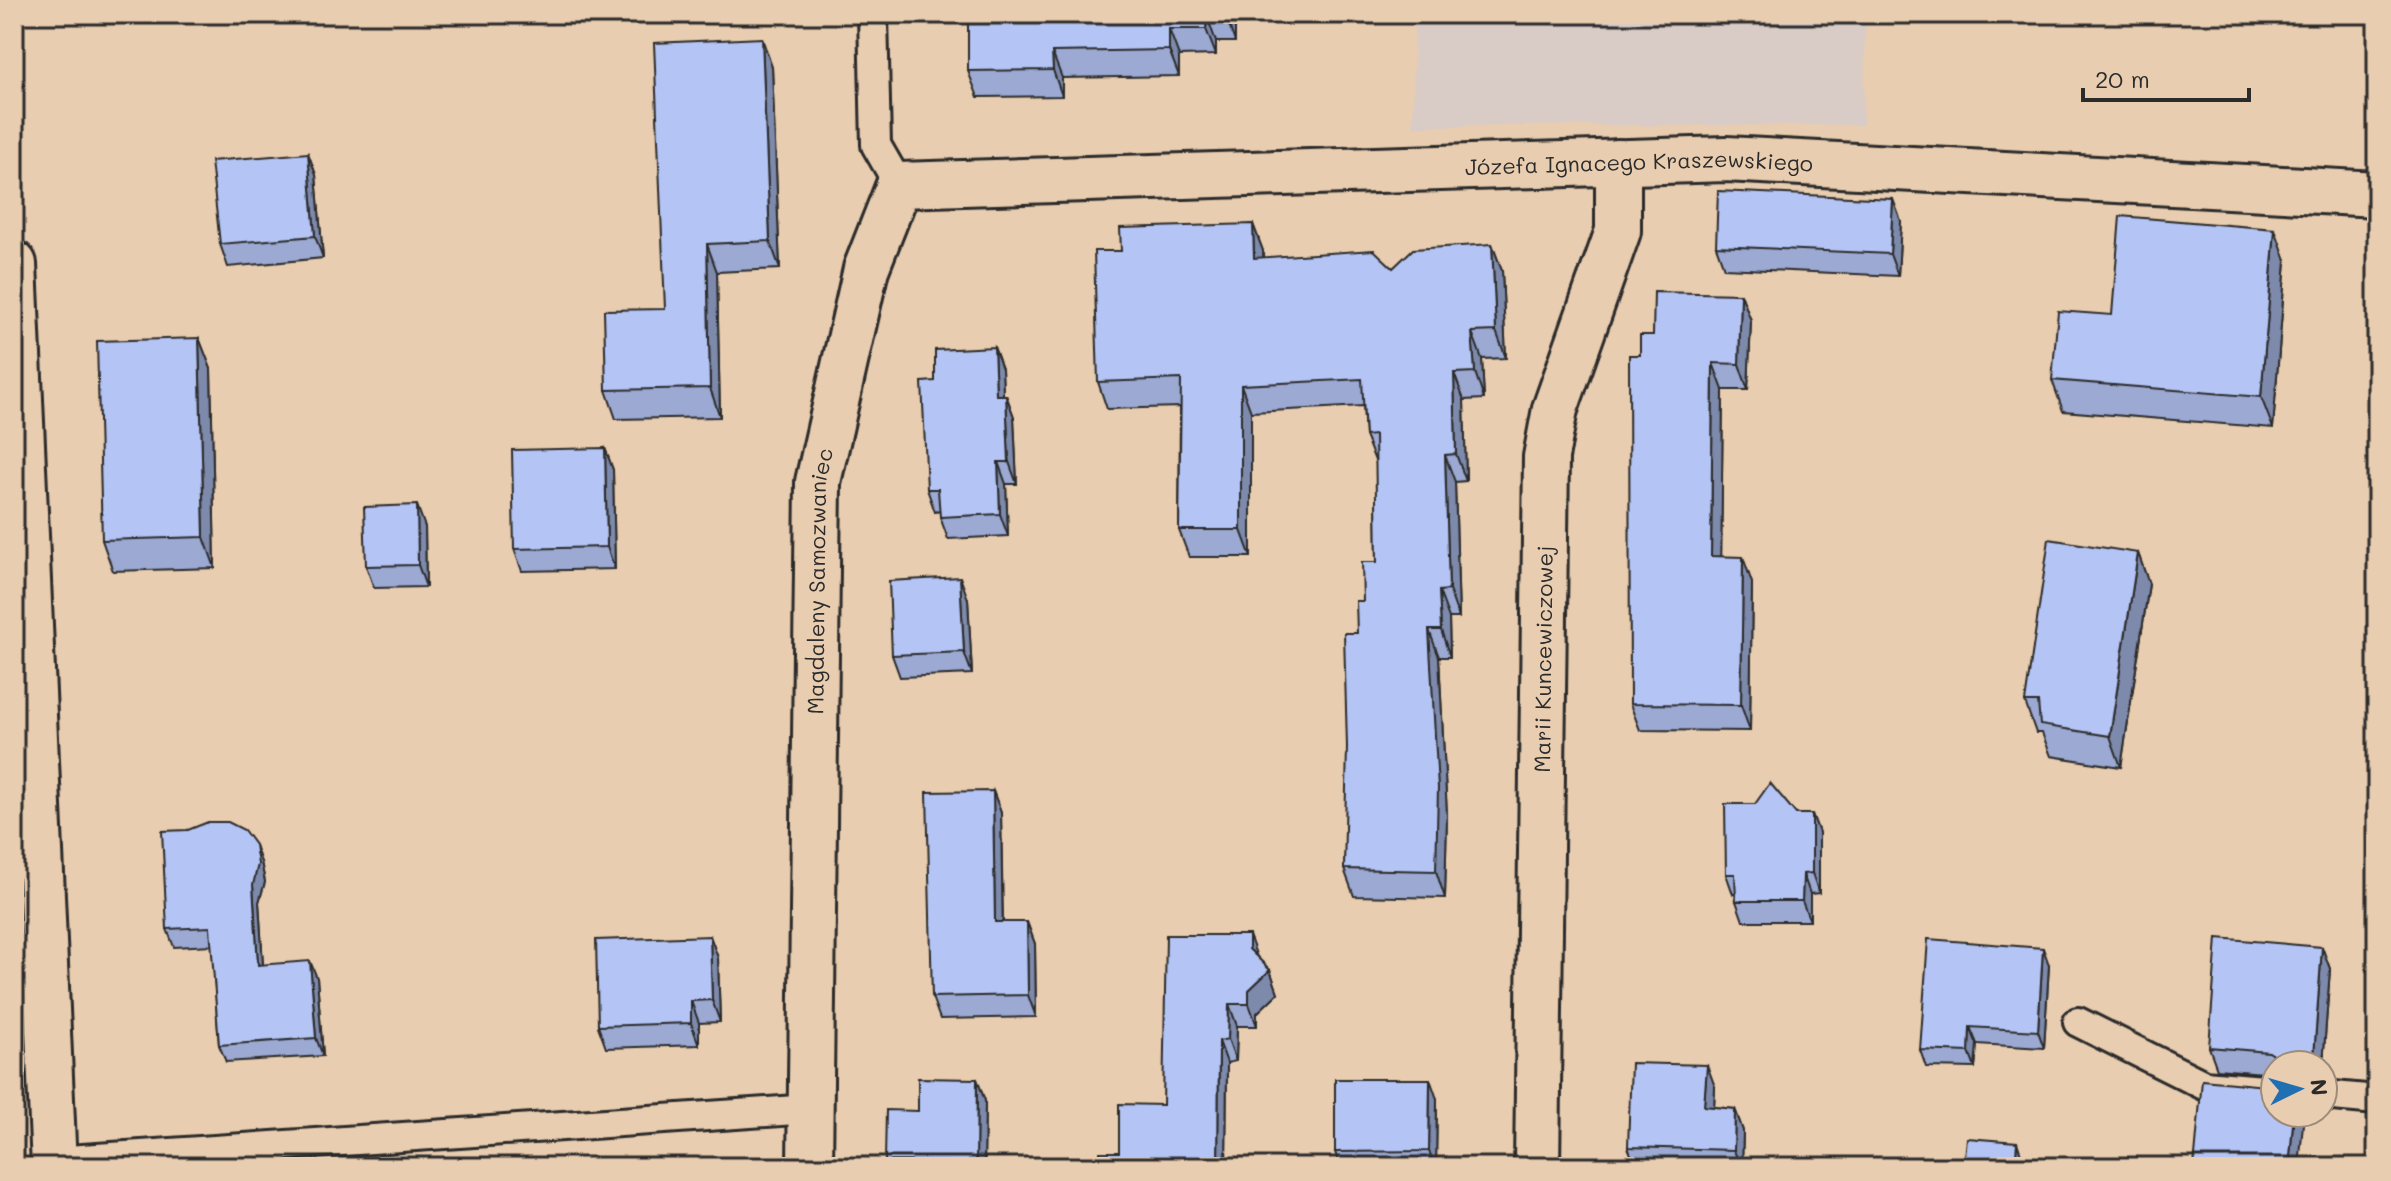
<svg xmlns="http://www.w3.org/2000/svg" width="2391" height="1181" font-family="Mali,sans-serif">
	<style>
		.built { fill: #d9cbc5 }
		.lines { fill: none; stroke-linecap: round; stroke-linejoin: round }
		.service-casing { stroke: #2b2b2b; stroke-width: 34 }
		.minor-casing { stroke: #2b2b2b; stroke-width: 50 }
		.path { stroke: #2b2b2b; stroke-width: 5; stroke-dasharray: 6 6; stroke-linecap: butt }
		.service { stroke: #e9cdb0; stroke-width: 28 }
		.minor { stroke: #e9cdb0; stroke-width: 44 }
		.wall { fill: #9ba9d3; stroke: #2b2b2b; stroke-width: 2 }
		.shaded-wall { fill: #7e8aac; stroke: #2b2b2b; stroke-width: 2 }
		.building { fill: #b4c5f5; stroke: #2b2b2b; stroke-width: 2 }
		.labels { text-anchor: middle; stroke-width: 6; stroke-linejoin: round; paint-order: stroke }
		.street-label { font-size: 22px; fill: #2b2b2b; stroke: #e9cdb0 }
	</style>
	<rect width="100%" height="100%" fill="#e9cdb0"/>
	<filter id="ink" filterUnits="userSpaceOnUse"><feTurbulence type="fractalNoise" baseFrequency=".0125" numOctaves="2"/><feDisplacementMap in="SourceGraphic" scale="16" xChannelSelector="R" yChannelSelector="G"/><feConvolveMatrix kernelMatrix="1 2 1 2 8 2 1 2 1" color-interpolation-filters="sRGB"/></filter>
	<g filter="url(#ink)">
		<path class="built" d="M1414,14H1866L1863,125L1413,126Z"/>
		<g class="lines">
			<defs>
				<g id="service">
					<path d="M873,14L876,145L899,185"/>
					<path d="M2078,1022L2204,1085L2275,1091"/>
					<path d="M2323,1095L2377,1100"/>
					<path d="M53,1161L810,1109"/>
				</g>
				<g id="minor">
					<path d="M14,264L54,1167"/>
					<path id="s1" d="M810,1167L818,482L866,269L899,185L1726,159L2377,194"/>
					<path id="s2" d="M1537,1167L1546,457L1555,409L1618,231V162"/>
				</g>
			</defs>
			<use href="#service" class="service-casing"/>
			<use href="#minor" class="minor-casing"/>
			<path class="path" d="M14,15L314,14"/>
			<use href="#service" class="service"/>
			<use href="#minor" class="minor"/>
		</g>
		<g class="wall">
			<path d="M968,14H1235V42H1216V55L1179,56V76L1062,78V96L978,97L968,71Z"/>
			<path d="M772,67L780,269L717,272L720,417L616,419L606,390L665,309Z"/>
			<path d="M308,153L316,175L323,258L228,267L220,244Z"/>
			<path d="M1901,221L1898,276L1724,268L1716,246Z"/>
			<path d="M1253,224L1263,251V258L1393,268L1492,244L1502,271L1506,358L1482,359L1484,399L1464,400L1466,481L1455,482L1459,618H1449L1450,657H1439L1447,815L1445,898L1354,896L1344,869L1357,633L1363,601L1377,562L1376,463L1365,436L1363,406L1251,412V557H1189L1179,530L1180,407L1107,409L1098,382L1121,251Z"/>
			<path d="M2286,260L2273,428L2063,411L2052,380L2112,315Z"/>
			<path d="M1741,294L1751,321L1748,390H1723L1721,557L1752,583L1750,731L1640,730L1630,704L1653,335Z"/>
			<path d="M199,338L211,369L215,568L113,571L102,540Z"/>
			<path d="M994,347L1002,369L1003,395H1006L1014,417L1017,484H1006L1008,536L948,539L940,517V511L935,512L927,489Z"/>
			<path d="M605,448L613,470L615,569L522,571L514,549Z"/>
			<path d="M425,527L426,587L374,588L366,566Z"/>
			<path d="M2138,553L2149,584L2121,767L2051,756L2042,733H2036L2025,702Z"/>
			<path d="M968,599L972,674L900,677L892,655Z"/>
			<path d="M993,791L1001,813L1003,922H1027L1035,944L1036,1017L940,1019L932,997Z"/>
			<path d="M1796,814H1812L1819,833V893L1810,894V921H1743L1736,901L1735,894H1733L1726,874Z"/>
			<path d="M188,830L261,862L265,882L259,902L263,965L317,978L323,1056L226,1062L219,1045L212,945L174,947L167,929Z"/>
			<path d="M710,936L718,958L720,1022L699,1023V1045L606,1048L598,1026Z"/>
			<path d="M2322,947L2330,969L2323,1065H2275V1074L2217,1069L2209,1047Z"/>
			<path d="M1257,957L1270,970L1278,993L1257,1013V1026H1237L1236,1061L1227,1063L1226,1167H1100L1119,1152L1163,1105Z"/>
			<path d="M2049,965L2044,1048L1977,1044L1975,1068L1926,1067L1920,1050Z"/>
			<path d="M977,1079L985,1101L984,1167H887L885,1161L918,1111Z"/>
			<path d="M1715,1087L1714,1107L1735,1109L1743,1131L1742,1167H1636L1628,1147Z"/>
			<path d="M1437,1099L1436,1167H1340L1335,1152Z"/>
		</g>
		<g class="shaded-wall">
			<path d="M1225,14H1235V42Z"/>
			<path d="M1207,16L1216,42V55L1206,29Z"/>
			<path d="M1169,29L1179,56V76L1169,50Z"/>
			<path d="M762,38L772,67L780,269L770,241Z"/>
			<path d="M1052,52L1062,78V96L1053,70Z"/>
			<path d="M308,153L316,175L323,258L315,236Z"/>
			<path d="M1893,199L1901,221L1898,276L1890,254Z"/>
			<path d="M1253,224L1263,251L1264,285L1254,258Z"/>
			<path d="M2275,229L2286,260L2273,428L2261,397Z"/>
			<path d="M707,244L717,272L720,417L710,388Z"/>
			<path d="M1492,244L1502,271L1506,358L1496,331Z"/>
			<path d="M1741,294L1751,321L1748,390L1739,364Z"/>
			<path d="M1472,332L1482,359L1484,399L1475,372Z"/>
			<path d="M199,338L211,369L215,568L204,537Z"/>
			<path d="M994,347L1002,369L1004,417L996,395Z"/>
			<path d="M1713,363L1723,390L1721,583L1711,556Z"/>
			<path d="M1454,373L1464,400L1466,481L1456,454Z"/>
			<path d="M1241,385L1251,412V557L1241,530Z"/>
			<path d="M1006,395L1014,417L1017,484L1009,462Z"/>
			<path d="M605,448L613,470L615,569L607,547Z"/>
			<path d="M1445,455L1455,482L1459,618L1449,590Z"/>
			<path d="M998,462L1006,484L1008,536L1000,514Z"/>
			<path d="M417,505L425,527L426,587L418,565Z"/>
			<path d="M2138,553L2149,584L2121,767L2110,736Z"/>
			<path d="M1743,557L1752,583L1750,731L1741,705Z"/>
			<path d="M960,577L968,599L972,674L964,652Z"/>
			<path d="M1439,591L1449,618L1450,657L1441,630Z"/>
			<path d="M1429,630L1439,657L1447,815L1445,898L1436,871Z"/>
			<path d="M993,791L1001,813L1003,944L995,922Z"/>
			<path d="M1812,814L1819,833V893L1812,873Z"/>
			<path d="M255,845L261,862L265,882L259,902L264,982L258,965L253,885Z"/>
			<path d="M1803,874L1810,894V921L1802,901Z"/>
			<path d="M1027,922L1035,944L1036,1017L1028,995Z"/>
			<path d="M1249,935L1257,957L1249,949Z"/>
			<path d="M710,936L718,958L720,1022L712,1000Z"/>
			<path d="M2322,947L2330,969L2323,1065H2317L2314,1056Z"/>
			<path d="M2043,948L2049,965L2044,1048L2038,1031Z"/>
			<path d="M310,961L317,978L323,1056L316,1038Z"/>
			<path d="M1270,970L1278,993L1257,1013V1026L1249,1004V990Z"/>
			<path d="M691,1001L699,1023V1045L691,1023Z"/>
			<path d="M1229,1004L1237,1026L1236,1061L1228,1039Z"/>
			<path d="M1970,1027L1977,1044L1975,1068L1969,1052Z"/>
			<path d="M1219,1041L1227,1063L1226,1167H1218Z"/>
			<path d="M1707,1065L1715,1087L1713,1128L1704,1106Z"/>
			<path d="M977,1079L985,1101L984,1167H978L976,1162Z"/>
			<path d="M1430,1079L1437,1099L1436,1167H1434L1429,1151Z"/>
			<path d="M1735,1109L1743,1131L1742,1167H1740L1734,1150Z"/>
			<path d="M2294,1113H2304L2299,1167H2289Z"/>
			<path d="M2017,1142L2021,1154L2020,1167H2015Z"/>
		</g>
		<g class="building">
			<path d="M968,14H1225V15L1207,16L1206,29H1169V50L1052,52L1053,70L968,71Z"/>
			<path d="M762,38L770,241L707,244L710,388L606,390L604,310L665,309L654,43Z"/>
			<path d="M308,153L315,236L220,244L211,161Z"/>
			<path d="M1718,191L1893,199L1890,254L1716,246Z"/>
			<path d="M2120,216L2275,229L2261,397L2052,380L2058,311L2112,315Z"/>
			<path d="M1253,224L1254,258L1374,250L1393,268L1413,249L1492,244L1496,331L1472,332L1475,372L1454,373L1456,454L1445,455L1449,590L1439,591L1441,630H1429L1438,788L1436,871L1344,869L1347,747L1344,633H1357L1356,601H1363L1362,562H1377L1375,435L1365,436L1362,379L1241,385V530H1179L1181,379L1098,382L1094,251H1121L1120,228Z"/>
			<path d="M1654,292L1741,294L1739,364L1713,363L1711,556L1743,557L1741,705L1630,704L1629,355H1640V335H1653Z"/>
			<path d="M199,338L204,537L102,540L97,341Z"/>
			<path d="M994,347L996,395H1006L1009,462H998L1000,514L940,517L938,489H927L922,382L935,381V350Z"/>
			<path d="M605,448L607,547L514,549L512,450Z"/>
			<path d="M417,505L418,565L366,566L364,507Z"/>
			<path d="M2049,539L2138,553L2110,736L2040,725L2038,702H2025Z"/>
			<path d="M960,577L964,652L892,655L889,581Z"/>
			<path d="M1770,783L1796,814H1812V873L1803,874L1802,901H1736L1735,874H1726L1725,804H1755Z"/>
			<path d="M993,791L995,922H1027L1028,995L932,997L927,792Z"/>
			<path d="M208,822H228L244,830L255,845L258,864L253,885L258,965L310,961L316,1038L219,1045L210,927L167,929L162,831L188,830Z"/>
			<path d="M1166,935H1249V949L1270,970L1249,990V1004H1229L1228,1039L1219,1041L1218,1167H1100V1152H1119V1104L1163,1105Z"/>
			<path d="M710,936L712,1000L691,1001V1023L598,1026L596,940Z"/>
			<path d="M2217,938L2322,947L2314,1056L2299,1059V1065H2283L2282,1061L2269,1052L2209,1047Z"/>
			<path d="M1928,939L2043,948L2038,1031L1970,1027L1969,1052L1920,1050Z"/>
			<path d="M1631,1063L1707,1065L1704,1106L1735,1109L1734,1150L1628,1147Z"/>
			<path d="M918,1078L977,1079L976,1162L885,1161L886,1110L918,1111Z"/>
			<path d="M1335,1079H1430L1429,1151L1335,1152Z"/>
			<path d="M2202,1080L2266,1086L2275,1084V1113H2294L2289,1167H2194Z"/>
			<path d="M1967,1138L2017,1142L2015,1167H1964Z"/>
		</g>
	</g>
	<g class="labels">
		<g class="street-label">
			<text dy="8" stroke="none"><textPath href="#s1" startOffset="1734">Józefa Ignacego Kraszewskiego</textPath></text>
			<text dy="8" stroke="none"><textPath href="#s1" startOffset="586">Magdaleny Samozwaniec</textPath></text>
			<text dy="8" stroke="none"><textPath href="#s2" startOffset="508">Marii Kuncewiczowej</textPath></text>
		</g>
	</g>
	<rect width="2391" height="1181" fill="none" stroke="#e9cdb0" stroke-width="48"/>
	<rect x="24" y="24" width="2343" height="1133" fill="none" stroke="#2b2b2b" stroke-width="3" filter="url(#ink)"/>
	<g transform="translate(2299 1089) rotate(85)"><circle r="38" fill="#e9cdb0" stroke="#9d8c7b" stroke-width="2"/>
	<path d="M0-6L14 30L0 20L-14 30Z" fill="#1f6fb2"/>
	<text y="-12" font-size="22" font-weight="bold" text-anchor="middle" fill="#2b2b2b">N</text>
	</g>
	<path d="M2083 88v12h166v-12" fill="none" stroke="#2b2b2b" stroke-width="4"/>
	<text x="2095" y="88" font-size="24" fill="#2b2b2b" stroke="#e9cdb0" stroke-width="6" paint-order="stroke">20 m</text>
</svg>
